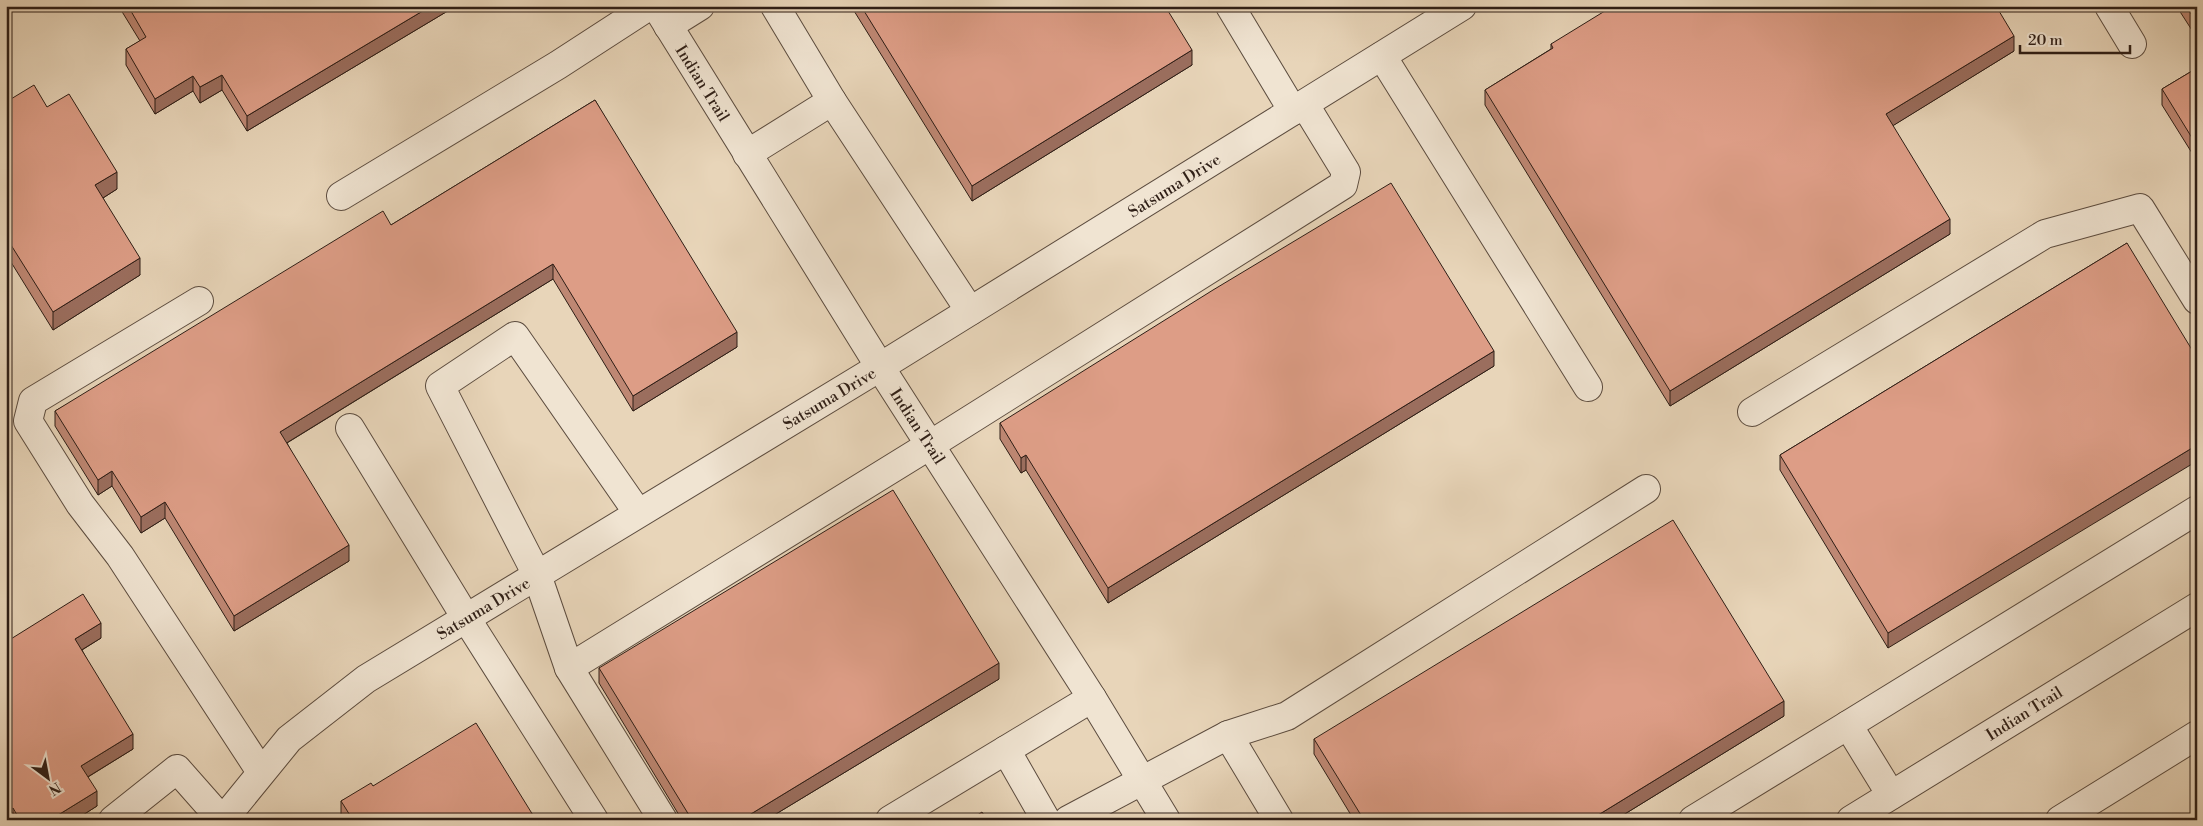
<svg xmlns="http://www.w3.org/2000/svg" width="2203" height="826" font-family="'Libre Bodoni',serif">
	<style>
		.lines { fill: none; stroke-linecap: round; stroke-linejoin: round }
		.minor-casing { stroke: #5c4c3f; stroke-width: 30 }
		.minor { stroke: #f0e4d2; stroke-width: 28 }
		.wall { fill: #be8773; stroke: #2e1e16 }
		.shaded-wall { fill: #9b6e5e; stroke: #2e1e16 }
		.building { fill: #dd9d86; stroke: #2e1e16 }
		.labels { text-anchor: middle; stroke-width: 4.5; stroke-linejoin: round; paint-order: stroke }
		.street-label { font-size: 16px; fill: #2e1e16; stroke: #f0e4d2 }
	</style>
	<rect width="100%" height="100%" fill="#e8d5b9"/>
	<filter id="stains"><feTurbulence type="fractalNoise" baseFrequency=".004" numOctaves="4"/><feColorMatrix values="0 0 0 0 .2 0 0 0 0 .09 0 0 0 0 .02 0 0 0 .5 -.17"/></filter>
	<radialGradient id="worn" r=".72"><stop offset=".6" stop-color="#630" stop-opacity="0"/><stop offset="1" stop-color="#630" stop-opacity=".3"/></radialGradient>
	<g class="lines">
		<defs>
			<g id="minor">
				<path d="M656,6L880,367L1092,698L1166,820"/>
				<path d="M775,6L832,101L970,311"/>
				<path d="M1230,6L1293,111"/>
				<path d="M2109,6L2132,44"/>
				<path d="M668,26L700,6"/>
				<path d="M1382,56L1588,387"/>
				<path d="M747,154L832,101"/>
				<path d="M341,196L558,65L649,6"/>
				<path d="M199,301L33,401L28,421L80,504L120,556L261,772"/>
				<path d="M1752,412L2045,234L2140,208L2197,300"/>
				<path d="M350,428L466,618L594,820"/>
				<path d="M638,513L515,336L440,386L537,575L569,668L930,445L1343,185L1346,172L1305,105"/>
				<path d="M569,668L663,820"/>
				<path d="M1228,735L1287,716L1646,489"/>
				<path d="M1006,750L1046,820"/>
				<path d="M1891,795L1848,725L2197,510"/>
				<path d="M113,820L177,769L222,820"/>
				<path d="M223,820L289,739L366,679L880,367L1462,6"/>
				<path d="M890,820L1092,698"/>
				<path d="M1068,820L1228,735L1279,820"/>
				<path d="M1693,820L1848,725"/>
				<path d="M1851,820L2197,607"/>
				<path d="M2060,820L2197,735"/>
			</g>
		</defs>
		<use href="#minor" class="minor-casing"/>
		<use href="#minor" class="minor"/>
	</g>
	<g class="wall">
		<path d="M121,6H456L247,131L222,90L200,103L193,91L155,114L126,65V49L140,41L121,10Z"/>
		<path d="M851,6H1165L1192,65L972,201Z"/>
		<path d="M2177,6H2197V38L2177,7Z"/>
		<path d="M1551,44L2014,51L1892,126L1950,234L1670,406L1485,105V90L1551,49Z"/>
		<path d="M2197,68V161L2162,105V89Z"/>
		<path d="M595,100L737,347L633,411L553,279L287,443L349,561L234,631L165,518L141,533L112,486L98,495L55,426V411L391,225Z"/>
		<path d="M6,102L47,107L117,189L103,198L140,275L53,330L6,254Z"/>
		<path d="M2127,243L1888,648L1780,470V455Z"/>
		<path d="M1494,366L1108,603L1026,470L1021,473L1000,439V423Z"/>
		<path d="M101,638L82,650L133,749L88,777L97,806L75,820H6V642Z"/>
		<path d="M599,668L999,679L766,820H682L599,683Z"/>
		<path d="M1784,716L1615,820H1354L1314,754V739Z"/>
		<path d="M373,786L536,820H343L341,817V801Z"/>
	</g>
	<g class="shaded-wall">
		<path d="M431,6H456L247,131V116Z"/>
		<path d="M2014,36V51L1886,130V114Z"/>
		<path d="M1192,50V65L972,201V186Z"/>
		<path d="M222,75V90L200,103V87Z"/>
		<path d="M193,76V91L155,114V99Z"/>
		<path d="M117,172V189L95,203V185Z"/>
		<path d="M1950,219V234L1670,406V391Z"/>
		<path d="M140,258V275L53,330V312Z"/>
		<path d="M553,264V279L280,447V432Z"/>
		<path d="M737,332V347L633,411V396Z"/>
		<path d="M1494,351V366L1108,603V588Z"/>
		<path d="M2197,445V461L1888,648V633Z"/>
		<path d="M1026,455V470L1021,473V458Z"/>
		<path d="M112,471V486L98,495V480Z"/>
		<path d="M165,502V518L141,533V517Z"/>
		<path d="M349,545V561L234,631V616Z"/>
		<path d="M101,623V638L75,654V639Z"/>
		<path d="M999,663V679L766,820H741Z"/>
		<path d="M1784,701V716L1615,820H1590Z"/>
		<path d="M133,734V749L81,781V766Z"/>
		<path d="M97,791V806L75,820H50Z"/>
		<path d="M13,808V820H6V812Z"/>
	</g>
	<g class="building">
		<path d="M128,6H431L247,116L222,75L200,87L193,76L155,99L126,49L146,37Z"/>
		<path d="M861,6H1165L1192,50L972,186Z"/>
		<path d="M1613,6H1996L2014,36L1886,114L1950,219L1670,391L1485,90L1553,48L1551,44Z"/>
		<path d="M2186,6H2197V23Z"/>
		<path d="M2197,68V146L2162,89Z"/>
		<path d="M34,85L47,107L69,94L117,172L95,185L140,258L53,312L6,237V102Z"/>
		<path d="M595,100L737,332L633,396L553,264L280,432L349,545L234,616L165,502L141,517L112,471L98,480L55,411L383,211L391,225Z"/>
		<path d="M1391,183L1494,351L1108,588L1026,455L1021,458L1000,423L1213,290Z"/>
		<path d="M2127,243L2197,358V445L1888,633L1780,455Z"/>
		<path d="M893,490L999,663L741,820H692L599,668Z"/>
		<path d="M1673,520L1784,701L1590,820H1364L1314,739Z"/>
		<path d="M83,594L101,623L75,639L133,734L81,766L97,791L50,820H20L13,808L6,812V642Z"/>
		<path d="M476,723L536,820H353L341,801L371,783L373,786Z"/>
		<path d="M982,812L987,820H970Z"/>
		<path d="M2197,812V820H2184Z"/>
	</g>
	<g class="labels">
		<g class="street-label">
			<text transform="translate(703 83) rotate(58)" y="6">Indian Trail</text>
			<text transform="translate(1174 185) rotate(-32)" y="6">Satsuma Drive</text>
			<text transform="translate(829 398) rotate(-31)" y="6">Satsuma Drive</text>
			<text transform="translate(918 426) rotate(57)" y="6">Indian Trail</text>
			<text transform="translate(483 608) rotate(-31)" y="6">Satsuma Drive</text>
			<text transform="translate(2024 713) rotate(-32)" y="6">Indian Trail</text>
		</g>
	</g>
	<rect width="2203" height="826" fill="none" stroke="#e8d5b9" stroke-width="25"/>
	<rect x="8" y="8" width="2188" height="811" fill="none" stroke="#2e1e16" stroke-width="2.5"/>
	<rect x="12" y="12" width="2178" height="801" fill="none" stroke="#2e1e16"/>
	<g transform="translate(48 778) rotate(148)" stroke="#f0e4d2" stroke-width="4" paint-order="stroke">
	<path d="M0-4L9 19L0 12L-9 19Z" fill="#2e1e16"/>
	<text y="-8" font-size="14" font-weight="bold" text-anchor="middle" fill="#2e1e16">N</text>
	</g>
	<path d="M2020 45v8h110v-8" fill="none" stroke="#2e1e16" stroke-width="2.5"/>
	<text x="2028" y="45" font-size="15" fill="#2e1e16" stroke="#f0e4d2" stroke-width="4" paint-order="stroke">20 m</text>
	<rect width="100%" height="100%" filter="url(#stains)"/>
	<rect width="100%" height="100%" fill="url(#worn)"/>
</svg>
